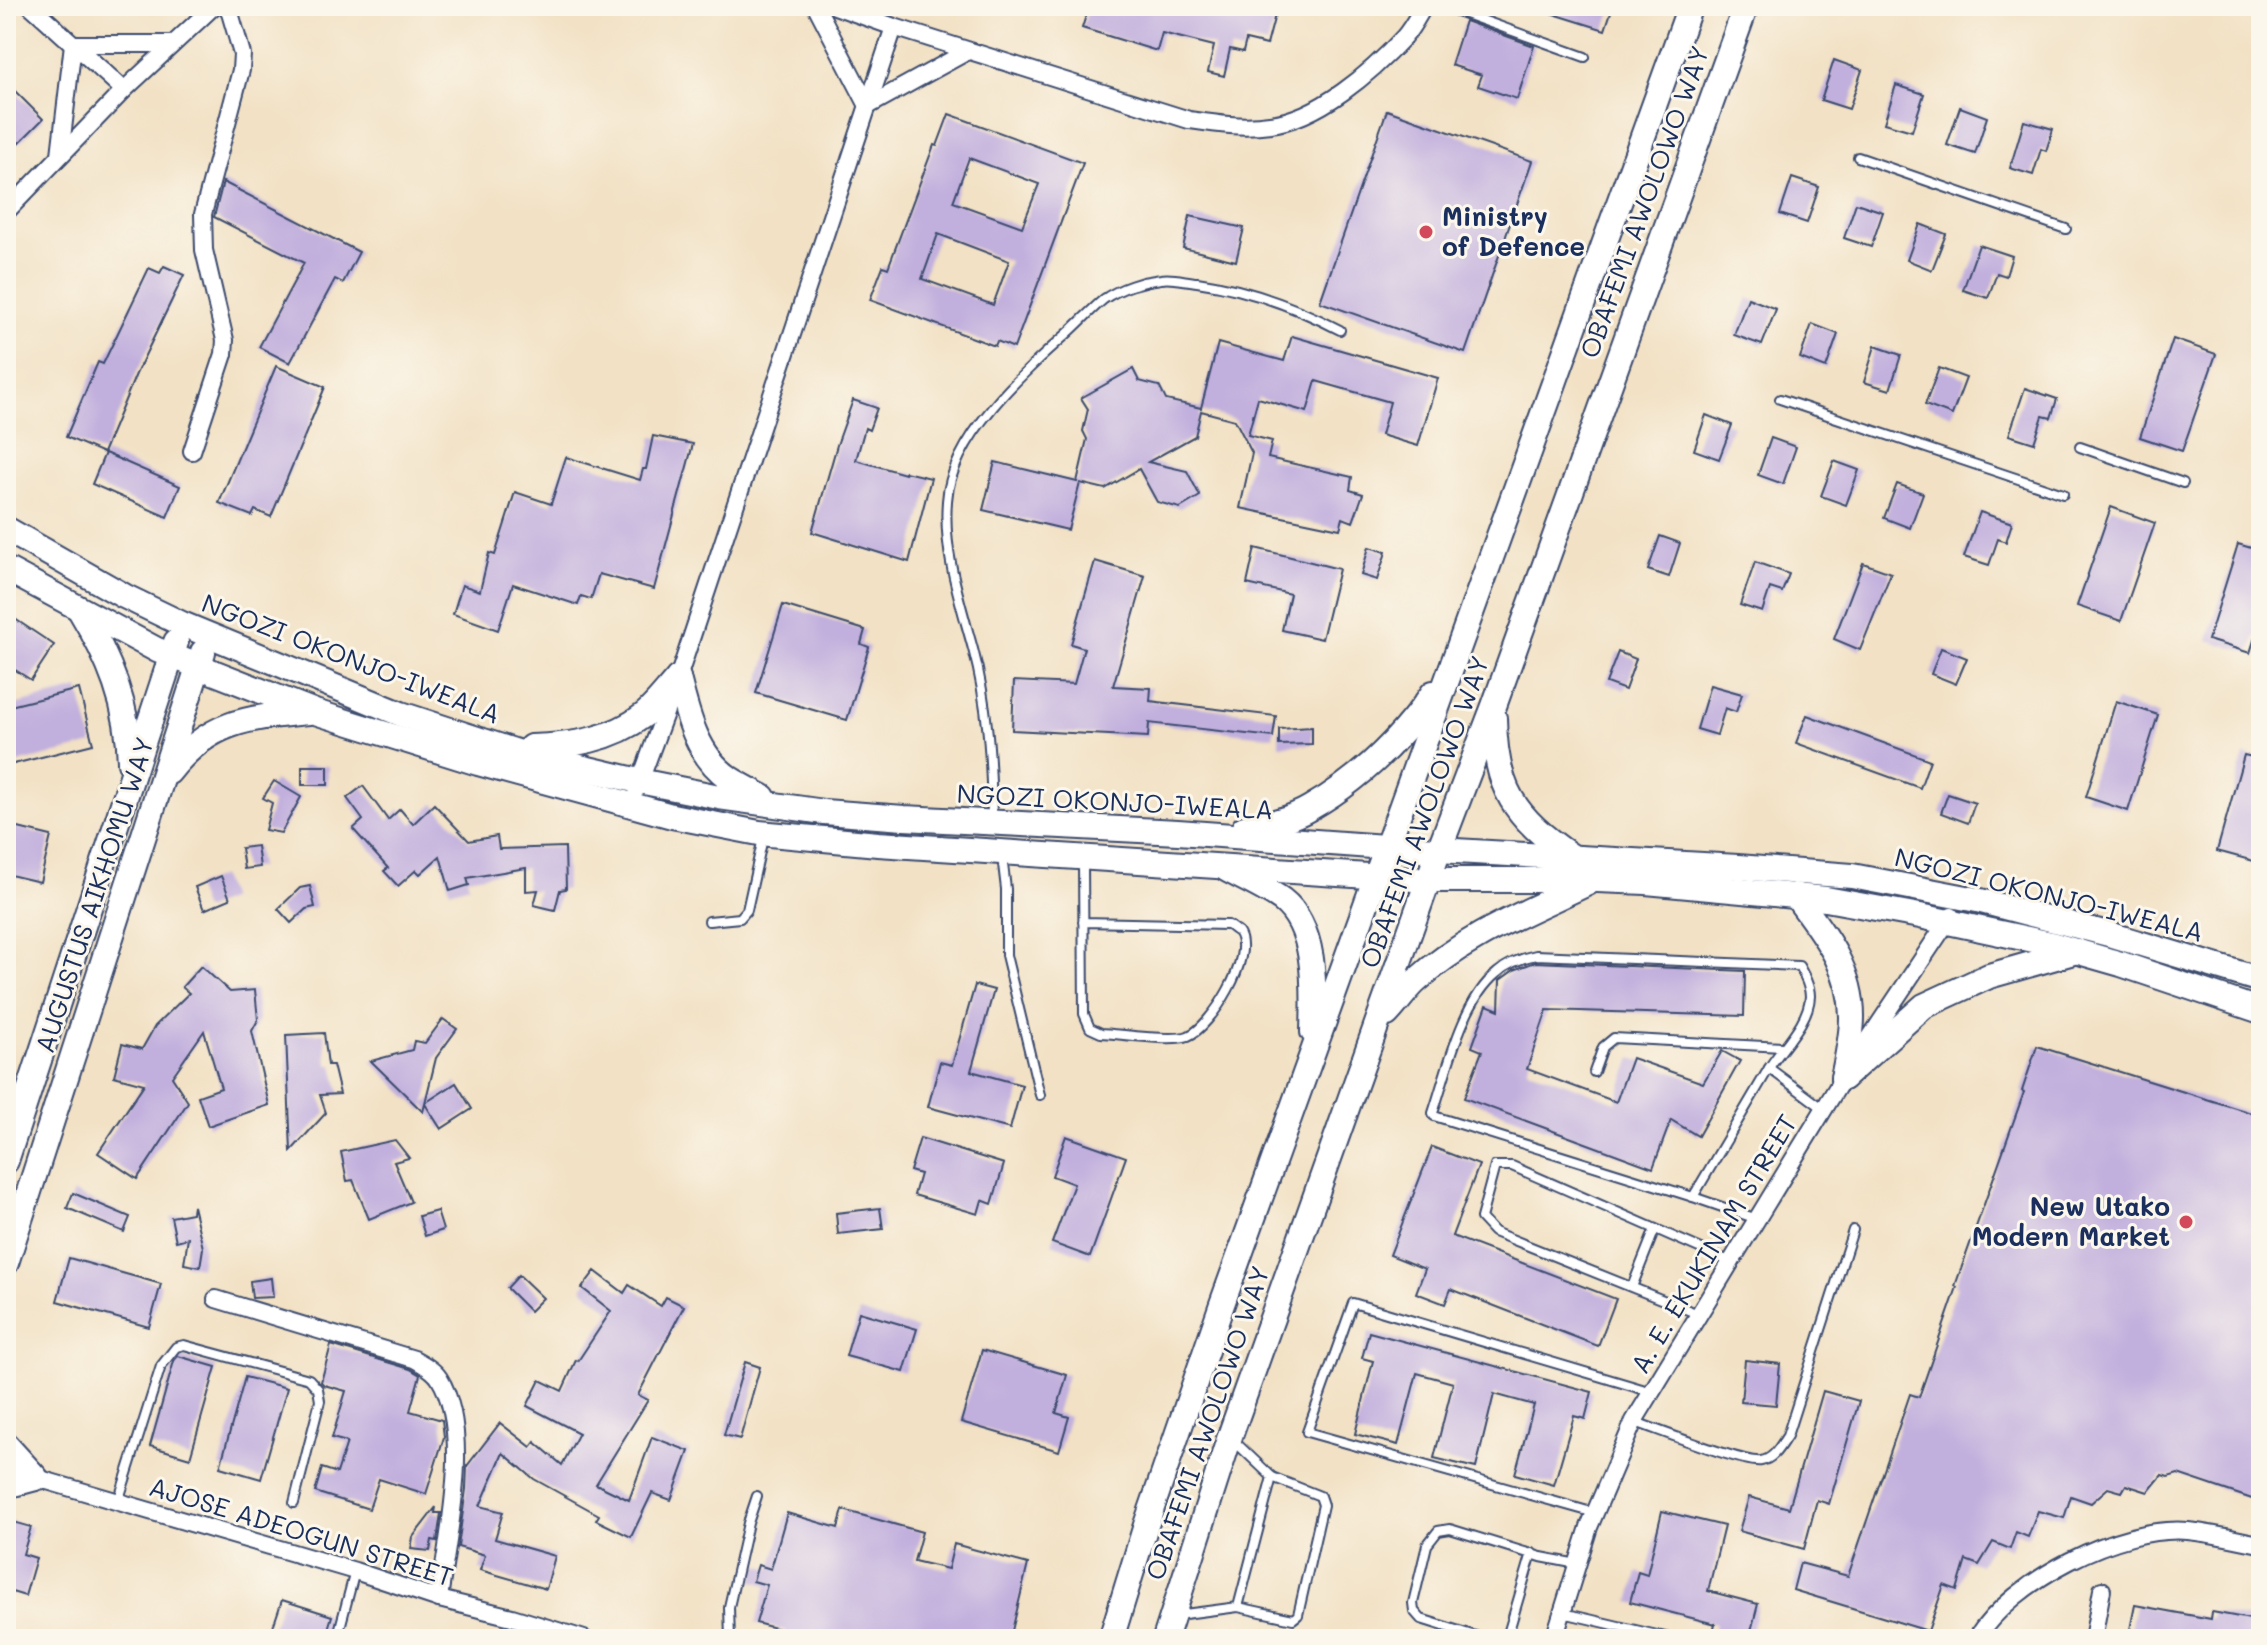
<svg xmlns="http://www.w3.org/2000/svg" width="2267" height="1645" font-family="Mali,sans-serif">
	<style>
		.building { fill: #c1afdd; fill-rule: evenodd }
		.lines { fill: none; stroke-linecap: round; stroke-linejoin: round }
		.lane-casing { stroke: #3b4a6d; stroke-width: 12 }
		.street-casing { stroke: #3b4a6d; stroke-width: 20 }
		.secondary-casing { stroke: #3b4a6d; stroke-width: 28 }
		.lane { stroke: #fff; stroke-width: 8 }
		.street { stroke: #fff; stroke-width: 16 }
		.secondary { stroke: #fff; stroke-width: 24 }
		.poi-dot { fill: #d1495b; stroke: #fbf7ec; stroke-width: 3 }
		.labels { text-anchor: middle; stroke-width: 6; stroke-linejoin: round; paint-order: stroke }
		.street-label { font-size: 26px; fill: #1b2f5e; stroke: #fbf7ec }
		.poi-label { font-size: 26px; font-weight: bold; fill: #1b2f5e; stroke: #fbf7ec; text-anchor: start }
	</style>
	<rect width="100%" height="100%" fill="#fbf7ec"/>
	<filter id="ink" filterUnits="userSpaceOnUse"><feTurbulence type="fractalNoise" baseFrequency=".0125" numOctaves="2"/><feDisplacementMap in="SourceGraphic" scale="16" xChannelSelector="R" yChannelSelector="G"/><feConvolveMatrix kernelMatrix="1 2 1 2 8 2 1 2 1" color-interpolation-filters="sRGB"/></filter>
	<filter id="wash" filterUnits="userSpaceOnUse"><feTurbulence type="fractalNoise" baseFrequency=".006" numOctaves="4" result="noise"/><feDisplacementMap in="SourceGraphic" scale="32" xChannelSelector="R" yChannelSelector="G"/><feGaussianBlur stdDeviation="1.8" result="paint"/><feColorMatrix in="noise" values="0 0 0 0 0 0 0 0 0 0 0 0 0 0 0 0 0 1.4 0 .05"/><feComposite in="paint" operator="in"/></filter>
	<g filter="url(#wash)">
		<rect width="100%" height="100%" fill="#f2e1c4"/>
		<g id="blocks">
			<g class="building">
				<path d="M1089,6H1257L1276,11L1267,45L1246,40L1243,52L1230,49L1224,76L1208,72L1214,46L1162,33L1157,51L1082,28Z"/>
				<path d="M1542,6H1613L1605,30L1541,10Z"/>
				<path d="M1465,21L1534,46L1517,99L1478,86L1482,75L1451,65Z"/>
				<path d="M1834,60L1862,70L1849,109L1821,100Z"/>
				<path d="M6,82L43,119L19,143L6,130Z"/>
				<path d="M1896,85L1924,94L1912,131L1884,123Z"/>
				<path d="M1960,107L1987,117L1975,154L1947,145Z"/>
				<path d="M1387,110L1532,161L1465,353L1320,302Z"/>
				<path d="M949,114L1083,163L1014,348L997,341L995,346L870,300L883,266L888,268L934,145L937,146ZM969,158L1039,184L1022,227L953,202ZM938,234L1009,261L993,305L922,279Z"/>
				<path d="M2024,121L2053,129L2046,151L2041,149L2033,175L2010,168Z"/>
				<path d="M1792,178L1819,187L1807,223L1780,214Z"/>
				<path d="M223,182L359,252L343,283L335,279L290,363L259,347L304,263L214,217Z"/>
				<path d="M1856,203L1883,212L1871,247L1844,238Z"/>
				<path d="M1190,216L1244,228L1236,261L1183,248Z"/>
				<path d="M1920,224L1946,234L1932,270L1907,260Z"/>
				<path d="M1979,245L2012,256L2006,276L1997,273L1988,298L1963,290Z"/>
				<path d="M164,266L184,275L136,374L103,453L66,437L98,362L103,364L149,268L160,273Z"/>
				<path d="M1748,298L1776,309L1762,345L1734,335Z"/>
				<path d="M1812,324L1838,334L1826,368L1800,358Z"/>
				<path d="M1292,336L1438,378L1418,446L1381,435L1390,402L1316,381L1307,412L1258,398L1248,435L1272,441L1268,458L1352,477L1350,490L1363,494L1353,522L1343,518L1340,529L1240,508L1252,453L1235,420L1201,411L1195,436L1148,462L1187,471L1200,496L1180,508L1157,502L1139,469L1105,489L1080,483L1068,530L983,510L995,462L1077,482L1087,439L1083,431L1088,409L1081,398L1133,369L1139,381L1159,386L1166,400L1201,408L1218,343L1284,361Z"/>
				<path d="M2173,339L2216,354L2182,451L2140,437Z"/>
				<path d="M1875,346L1901,355L1890,390L1864,382Z"/>
				<path d="M276,366L325,387L271,517L255,510L252,516L219,503Z"/>
				<path d="M1939,368L1966,378L1952,415L1925,405Z"/>
				<path d="M2025,388L2057,399L2051,418L2043,416L2034,443L2009,435Z"/>
				<path d="M853,400L877,408L869,430L865,428L856,460L905,474V472L931,478L909,562L812,532L837,445Z"/>
				<path d="M1706,415L1732,425L1719,459L1694,450Z"/>
				<path d="M653,436L693,444L654,589L599,574L591,599L581,596L578,605L513,584L498,630L453,614L462,585L480,591L489,553L495,555L515,492L551,504L566,457L640,480L643,469H646Z"/>
				<path d="M1771,438L1796,447L1783,484L1758,475Z"/>
				<path d="M105,453L180,486L167,517L92,484Z"/>
				<path d="M1834,461L1859,470L1846,505L1821,496Z"/>
				<path d="M1897,484L1923,493L1910,528L1884,518Z"/>
				<path d="M2111,507L2155,523L2121,621L2077,606Z"/>
				<path d="M1980,512L2012,523L2006,542L1998,539L1989,565L1964,557Z"/>
				<path d="M1660,536L1680,543L1669,577L1648,570Z"/>
				<path d="M2238,544L2261,551V618L2250,653L2208,640Z"/>
				<path d="M1369,547L1386,552L1377,580L1361,575Z"/>
				<path d="M1255,548L1339,569L1322,639L1282,630L1290,594L1247,584Z"/>
				<path d="M1095,561L1145,576L1113,686L1151,688L1150,701L1276,716L1273,737L1149,723L1148,737L1012,730L1014,681L1074,684L1084,648L1071,644Z"/>
				<path d="M1755,562L1789,574L1782,592L1770,588L1762,612L1740,605Z"/>
				<path d="M1863,563L1891,573L1860,650L1834,639Z"/>
				<path d="M783,605L865,630L861,644L869,647L847,720L756,693Z"/>
				<path d="M6,613L54,645L31,680L6,664Z"/>
				<path d="M1941,648L1967,658L1956,684L1931,674Z"/>
				<path d="M1618,652L1636,659L1625,690L1606,683Z"/>
				<path d="M1710,685L1742,694L1736,712L1725,708L1717,735L1697,729Z"/>
				<path d="M79,689L93,744L6,766V707Z"/>
				<path d="M2116,701L2158,715L2128,811L2086,797Z"/>
				<path d="M1807,715L1930,760L1920,788L1796,743Z"/>
				<path d="M1312,727V744L1279,745V729Z"/>
				<path d="M2244,755L2261,759V863L2217,851Z"/>
				<rect x="302" y="766" width="26" height="19"/>
				<path d="M274,781L301,797L281,833L265,830L272,803L263,798Z"/>
				<path d="M363,786L388,820L400,809L413,824L434,804L469,841L497,836L499,849L565,847L566,889L560,890L555,910L534,905L538,890L526,891V868L467,878L469,885L450,891L440,856L420,874L416,870L398,886L384,871L388,868L353,829L363,820L347,798Z"/>
				<path d="M1948,794L1975,803L1968,823L1941,813Z"/>
				<path d="M6,825L51,836L40,882L6,874Z"/>
				<path d="M257,846L260,867L244,869L241,848Z"/>
				<path d="M221,876L230,899L204,910L195,887Z"/>
				<path d="M310,886L315,907L306,909L291,923L278,909L300,888Z"/>
				<path d="M1535,962L1745,971L1744,1016L1547,1010L1527,1069L1616,1102L1632,1058L1703,1083L1722,1051L1740,1061L1698,1136L1671,1120L1653,1168L1464,1098L1482,1051L1472,1047L1487,1005L1499,1010L1500,980L1514,970Z"/>
				<path d="M201,966L230,992L255,990L258,1020L252,1031L269,1105L208,1126L198,1096L221,1088L204,1031L172,1077L188,1102L137,1179L98,1153L144,1084L114,1076L122,1044L142,1049L155,1026L189,993L182,987Z"/>
				<path d="M975,985L994,990L971,1071L1022,1085L1010,1129L928,1107L940,1062L952,1065Z"/>
				<path d="M443,1019L457,1029L436,1058L425,1103L456,1083L472,1109L441,1129L425,1104L423,1112L371,1061L412,1050L414,1041L425,1043Z"/>
				<path d="M324,1033L328,1065H333L340,1094L320,1095L326,1113L291,1151L286,1035Z"/>
				<path d="M2037,1046L2261,1116V1502L2178,1474L2168,1477L2162,1475L2148,1492L2126,1485L2122,1492L2108,1488L2091,1503L2071,1496L2064,1518L2038,1511L2028,1537L2016,1532L2010,1549L1993,1542L1979,1565L1966,1560L1957,1590L1944,1585L1928,1631L1793,1590L1800,1563L1848,1576L1910,1394L1919,1397L1957,1287L1955,1286L2024,1092L2022,1091Z"/>
				<path d="M1066,1136L1126,1157L1090,1257L1052,1243L1074,1184L1052,1176Z"/>
				<path d="M920,1138L1004,1164L992,1204L982,1200L978,1214L914,1195L920,1174L910,1171Z"/>
				<path d="M395,1140L409,1158L394,1162L411,1202L369,1219L353,1180L347,1181L341,1152Z"/>
				<path d="M1432,1147L1479,1165L1452,1236L1616,1299L1598,1346L1451,1289L1445,1304L1416,1293L1425,1269L1390,1255Z"/>
				<path d="M73,1193L130,1217L124,1232L67,1208Z"/>
				<path d="M193,1206L203,1248L200,1267L184,1264L188,1238L176,1241L171,1217L192,1213Z"/>
				<path d="M880,1208L883,1229L838,1234L836,1213Z"/>
				<path d="M437,1211L443,1230L425,1236L419,1216Z"/>
				<path d="M69,1258L161,1284L149,1327L57,1301Z"/>
				<path d="M595,1271L624,1293L629,1285L661,1306L666,1297L684,1306L638,1395L648,1400L596,1484L629,1500L652,1437L689,1451L671,1500L652,1493L631,1537L596,1520L599,1515L534,1479L503,1453L480,1506L503,1512L495,1539L555,1556L546,1589L480,1570L485,1555L458,1547L466,1489L467,1466L500,1423L531,1447L535,1442L562,1465L579,1433L527,1406L540,1380L562,1391L576,1360L578,1361L611,1311L582,1288Z"/>
				<path d="M519,1275L543,1298L530,1311L507,1288Z"/>
				<path d="M271,1278L273,1297L252,1298L250,1281Z"/>
				<path d="M859,1312L917,1329L904,1372L846,1356Z"/>
				<path d="M1369,1332L1592,1392L1585,1419L1574,1416L1554,1485L1515,1474L1534,1405L1494,1394L1476,1468L1434,1458L1453,1383L1417,1373L1398,1445L1355,1434L1373,1361L1362,1358Z"/>
				<path d="M331,1345L410,1369L420,1375L410,1411L442,1420L444,1437L426,1494L379,1479L369,1509L315,1492L322,1468L337,1473L347,1442L332,1438L346,1391L324,1385L321,1382Z"/>
				<path d="M982,1350L1067,1375L1056,1413L1069,1417L1059,1451L961,1422Z"/>
				<path d="M178,1356L216,1367L190,1458L150,1446L174,1361Z"/>
				<path d="M1745,1360L1780,1364L1776,1405L1741,1402Z"/>
				<path d="M745,1362L760,1367L740,1439L724,1435Z"/>
				<path d="M245,1377L287,1388L261,1479L220,1467Z"/>
				<path d="M1823,1391L1859,1401L1829,1504L1817,1500L1804,1549L1739,1531L1749,1497L1789,1508Z"/>
				<path d="M436,1507L435,1513H441L437,1541L432,1540L430,1551L411,1549L413,1537Z"/>
				<path d="M843,1510L922,1532L914,1561L948,1569L954,1544L1028,1564L1010,1639H784L786,1631L756,1623L767,1585L753,1581L758,1565L771,1569L787,1513L838,1528Z"/>
				<path d="M1662,1511L1724,1526L1708,1591L1758,1604L1749,1639H1711L1715,1624L1630,1602L1638,1572L1647,1575Z"/>
				<path d="M6,1520L31,1527L23,1554L36,1558L25,1596L12,1592L11,1596H6Z"/>
				<path d="M282,1600L332,1616L325,1639H269Z"/>
				<path d="M2135,1605L2211,1619L2212,1612L2261,1621V1639H2128Z"/>
			</g>
		</g>
	</g>
	<g filter="url(#ink)">
		<use href="#blocks" fill-opacity="0" stroke="#3b4a6d" stroke-width="2"/>
		<g class="lines">
			<defs>
				<g id="lane">
					<path d="M1443,6L1585,57"/>
					<path d="M1858,157L2066,229"/>
					<path d="M1780,399L2063,494"/>
					<path d="M2080,447L2183,483"/>
					<path d="M992,818C991,761 988,704 973,649C960,601 943,552 947,501C951,437 1024,372 1069,332C1080,322 1092,309 1104,299C1120,288 1142,281 1161,279C1172,277 1185,281 1197,282C1248,289 1294,306 1340,330"/>
					<path d="M1002,856L1006,889V955L1040,1095"/>
					<path d="M1083,861L1084,1014L1090,1028L1101,1033C1120,1034 1173,1042 1188,1036C1210,1028 1256,956 1238,932C1237,932 1229,925 1228,925L1083,922"/>
					<path d="M709,921L740,918L747,910L763,838"/>
					<path d="M1594,1072L1603,1047L1614,1038L1782,1047"/>
					<path d="M1693,1197L1434,1116L1433,1113C1447,1071 1462,1001 1497,973C1508,963 1522,958 1536,955L1799,966C1804,975 1810,986 1810,996C1809,1022 1782,1047 1769,1068"/>
					<path d="M1757,1219L1693,1197L1769,1068L1824,1109"/>
					<path d="M1632,1287L1655,1229"/>
					<path d="M1698,1314L1494,1232L1481,1218L1495,1166H1512L1731,1262"/>
					<path d="M1635,1422C1656,1429 1744,1464 1761,1461C1774,1459 1780,1446 1787,1436L1853,1230"/>
					<path d="M118,1502L161,1366L176,1347L184,1345L309,1379L318,1389L320,1401L294,1503"/>
					<path d="M1595,1513L1307,1432L1353,1303L1652,1392"/>
					<path d="M1238,1607L1293,1619L1298,1615L1323,1505L1320,1496L1272,1477"/>
					<path d="M1563,1613L1674,1639"/>
					<path d="M1177,1615L1238,1607L1272,1477L1233,1440"/>
					<path d="M337,1639L355,1571"/>
					<path d="M730,1639L729,1607L748,1523L757,1496"/>
					<path d="M1485,1639L1421,1619L1414,1611L1413,1603L1427,1545L1438,1531L1450,1529L1541,1557L1577,1564"/>
					<path d="M1505,1639L1508,1634L1532,1553"/>
				</g>
				<g id="street">
					<path d="M31,6L124,90"/>
					<path d="M816,6L868,106L968,51"/>
					<path d="M835,6L894,27"/>
					<path d="M60,155L73,44H171"/>
					<path d="M6,212L124,90L214,6"/>
					<path d="M192,451L224,354L225,340L204,250L203,214L241,70L242,54L228,6"/>
					<path d="M637,789L678,678L894,27L1189,120C1216,124 1242,128 1270,124C1318,119 1372,72 1404,37C1412,28 1418,16 1424,6"/>
					<path d="M216,1299L414,1359C423,1364 434,1370 439,1378C473,1432 447,1539 439,1599"/>
					<path d="M6,1469L355,1571L439,1599L512,1617L584,1639"/>
					<path d="M1554,1639L1589,1527L1634,1421L1843,1078L1951,916"/>
					<path d="M1976,1639C2012,1581 2119,1525 2188,1531C2212,1533 2237,1540 2261,1544"/>
					<path d="M2093,1639L2102,1590"/>
				</g>
				<g id="secondary">
					<path d="M6,529L124,596L182,624L401,714L520,753L639,781L719,797L824,812L904,818L1178,832L1385,847L1738,867L1852,876L1977,900L2112,935L2261,980"/>
					<path d="M6,569L157,650L315,712L478,763L672,816L759,833L878,844L1429,880H1597L1646,882L1826,899L1920,916L2051,944L2121,964L2261,1011"/>
					<path d="M80,610C109,658 129,706 130,763"/>
					<path d="M678,678C687,714 697,756 729,778C740,785 752,791 763,797"/>
					<path d="M1494,718C1495,789 1514,817 1571,856"/>
					<path d="M531,747C570,746 612,740 644,715C656,705 667,690 678,678"/>
					<path d="M169,772C210,720 248,718 309,712"/>
					<path d="M1244,828C1267,824 1290,820 1310,808C1359,780 1401,739 1433,693"/>
					<path d="M1226,869C1244,879 1265,888 1282,900C1318,928 1314,992 1313,1032"/>
					<path d="M1795,895C1823,933 1852,968 1852,1017C1852,1037 1847,1058 1843,1078"/>
					<path d="M1387,1014C1397,1004 1405,991 1416,981C1466,935 1528,912 1588,883"/>
					<path d="M1843,1078L1924,1006L1989,976L2077,951"/>
					<path d="M6,1161L176,642"/>
					<path d="M6,1263L203,652"/>
					<path d="M6,1445L36,1478L6,1486"/>
					<path d="M1111,1639L1146,1525L1222,1304L1690,6"/>
					<path d="M1165,1639L1230,1436L1439,850L1494,706L1746,6"/>
				</g>
			</defs>
			<use href="#lane" class="lane-casing"/>
			<use href="#street" class="street-casing"/>
			<use href="#secondary" class="secondary-casing"/>
			<use href="#lane" class="lane"/>
			<use href="#street" class="street"/>
			<use href="#secondary" class="secondary"/>
		</g>
	</g>
	<g class="poi-dot">
		<circle cx="1426" cy="232" r="8"/>
		<circle cx="2186" cy="1222" r="8"/>
	</g>
	<g class="labels">
		<g class="street-label">
			<text transform="translate(1645 202) rotate(-70)" y="9">OBAFEMI AWOLOWO WAY</text>
			<text transform="translate(351 659) rotate(21)" y="9">NGOZI OKONJO-IWEALA</text>
			<text transform="translate(1115 802) rotate(3)" y="9">NGOZI OKONJO-IWEALA</text>
			<text transform="translate(1425 812) rotate(-70)" y="9">OBAFEMI AWOLOWO WAY</text>
			<text transform="translate(95 895) rotate(-72)" y="9">AUGUSTUS AIKHOMU WAY</text>
			<text transform="translate(2049 895) rotate(14)" y="9">NGOZI OKONJO-IWEALA</text>
			<text transform="translate(1714 1244) rotate(-59)" y="9">A. E. EKUKINAM STREET</text>
			<text transform="translate(1208 1423) rotate(-71)" y="9">OBAFEMI AWOLOWO WAY</text>
			<text transform="translate(301 1532) rotate(17)" y="9">AJOSE ADEOGUN STREET</text>
		</g>
		<g class="poi-label">
			<text x="1442" y="226">Ministry<tspan x="1442" dy="30">of Defence</tspan></text>
			<text x="2170" y="1216" text-anchor="end">New Utako<tspan x="2170" dy="30">Modern Market</tspan></text>
		</g>
	</g>
	<rect width="2267" height="1645" fill="none" stroke="#fbf7ec" stroke-width="32"/>
</svg>
